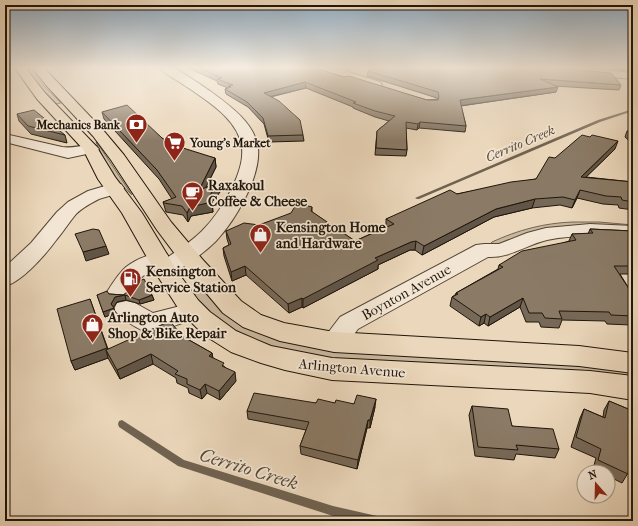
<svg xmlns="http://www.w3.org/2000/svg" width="638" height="526" font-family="'IM FELL French Canon',serif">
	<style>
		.green { fill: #c8b69d; stroke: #746654 }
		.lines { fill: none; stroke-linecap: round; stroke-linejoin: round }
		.stream { fill: #706250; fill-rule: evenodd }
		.minor-casing { stroke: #534636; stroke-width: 2 }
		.major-casing { stroke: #20160a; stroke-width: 2 }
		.minor { fill: #f2e5d3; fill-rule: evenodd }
		.major { fill: #ebd7bb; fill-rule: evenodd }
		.wall { fill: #776958; stroke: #20160a }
		.shaded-wall { fill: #615547; stroke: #20160a }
		.building { fill: #8a7a66; stroke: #20160a }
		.labels { text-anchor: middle; stroke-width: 3.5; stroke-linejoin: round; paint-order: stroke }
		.far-poi-label { font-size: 12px; font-weight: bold; fill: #20160a; stroke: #f2e5d3; text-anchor: end }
		.far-water-label { font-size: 13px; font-style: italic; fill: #564939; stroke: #f2e5d3 }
		.poi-label { font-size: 14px; font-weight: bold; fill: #20160a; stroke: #f2e5d3; text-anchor: start }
		.street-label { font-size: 14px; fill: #20160a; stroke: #f2e5d3 }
		.near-water-label { font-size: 18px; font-style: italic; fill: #564939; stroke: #f2e5d3 }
	</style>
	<rect width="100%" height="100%" fill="#ebd7bb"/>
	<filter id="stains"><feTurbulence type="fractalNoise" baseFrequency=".005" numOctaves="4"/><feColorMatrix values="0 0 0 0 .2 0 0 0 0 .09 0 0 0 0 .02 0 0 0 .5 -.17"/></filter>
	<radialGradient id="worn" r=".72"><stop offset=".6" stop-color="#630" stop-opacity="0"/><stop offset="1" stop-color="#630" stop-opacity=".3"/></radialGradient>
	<g class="green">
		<path d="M24,67H30L44,86L61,103L56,104L47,97Z"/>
		<path d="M96,142L100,147L132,195C115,180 105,163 96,142Z"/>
		<path d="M573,222H599L633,225V229L610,227L498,246L490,244L492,242C518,230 544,223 573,222Z"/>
		<path d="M199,292L207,293L241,323L485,358L633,370V382L348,364L236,338L192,296Z"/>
	</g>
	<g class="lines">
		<g class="stream">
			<path d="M633,109V111L600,122L419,199H417L415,198L598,120Z"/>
			<path d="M122,420L184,460L333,506L377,516L381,517L382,521H355L333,516L178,466L119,427L118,424L119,421Z"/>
		</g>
		<defs>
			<g id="minor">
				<path d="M159,67C163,67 167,67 171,67C179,69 202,86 210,91C229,105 255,123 258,148C261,177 235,221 216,241C208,249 199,256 190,262C179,270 171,277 157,274L155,270C151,272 146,274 143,276C129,287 134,304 111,297L107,292C112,284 119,273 126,267C136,259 155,251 167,254L168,257C180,249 192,241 202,231C220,213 245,173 242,148C241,136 233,124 225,116C212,103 196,93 181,83C174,78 164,74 159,67Z"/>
				<path d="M316,67H333L380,82L382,85L380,88H372L317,69Z"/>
				<path d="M530,67H575L633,73V79L535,70Z"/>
				<path d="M5,134L62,147C74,149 85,143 96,146L99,149L96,152L68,158L5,142Z"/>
				<path d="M115,183L121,184L124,188C119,195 107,196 99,199C91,203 82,208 76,214C69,222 64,231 57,239C46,254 22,282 5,286V267L31,243L57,212L68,202L88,191Z"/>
				<path d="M590,224L633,226V238C605,236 575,234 547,240C526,245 510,258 488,257L358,329C347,343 344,355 325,349L321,342L340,317L476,245L484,244H499L527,233L546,228Z"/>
				<path d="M126,301L135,303L153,313L192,303L201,305L204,311L201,317C190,320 159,332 150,332C140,332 119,317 114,309L117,303Z"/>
			</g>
			<g id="major">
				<path d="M14,67H25L45,93L96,146L115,177L142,213L179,274L198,300L210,312L236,331L271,346L332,358L590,371L633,376V400L590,393L332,380L285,370L261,363L231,352L204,335L180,311L157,275L122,213L98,179L83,149L37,99Z"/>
				<path d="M32,67H43L103,130L124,155L171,222L203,260L241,301L261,315L284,323L334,332L579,346L633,353V373L579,366L334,352L280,341L243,327L223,313L187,270L157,230L111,160L93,136L46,85Z"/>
			</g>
		</defs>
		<use href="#minor" class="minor-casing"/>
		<use href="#major" class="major-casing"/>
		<use href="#minor" class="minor"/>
		<use href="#major" class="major"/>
	</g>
	<g class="wall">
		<path d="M186,67H311L337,75L427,100L438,99L437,98L367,76L368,71L380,67L621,85L619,90L554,86L556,92L461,106L466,126L465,132L419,128L417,130L406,128L407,150L406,156L375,155L377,131L389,121L375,117L353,108V107L306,88L271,97L303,135L304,141L269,142L264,124L248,107L226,94L225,89L228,88L218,84L217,81Z"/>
		<path d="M611,67H633V71L618,70Z"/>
		<path d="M102,112L162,138L179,150L215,158L216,167L206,187L218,183L220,192L212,202L213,212L191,216L188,222L183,215L166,212L163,202L172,199L159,179L104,119Z"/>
		<path d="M17,114L65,135L67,143L31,134L19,121Z"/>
		<path d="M627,131L633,132V144L625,137Z"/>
		<path d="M615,149L586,177L633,182V210L619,208L618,205L603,204L577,198L572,208L560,205L532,208L494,217L422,255L415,250H410L378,265V269L303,308L302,307L289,313L246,275L232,281L224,256L223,248L229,245L227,239L226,231L259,225L312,207V212L355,241L386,227V219L457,194L536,179L555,158Z"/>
		<path d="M590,229L633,231V274H620L633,295V321L631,325L607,324L605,321L562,320L559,328L541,327L539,322H526L520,307L488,326L484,323L479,326L450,306L452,297L455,295L456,293L498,269L499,265L569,241L572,234H588Z"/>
		<path d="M109,294L123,295H152L154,300L140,304L126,300L117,302L113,307L115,313L105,317L97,295Z"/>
		<path d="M90,299L108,349L182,336L212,353L213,358L225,367L236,381L220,400L207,393L202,399L189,393L188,388L177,383L176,378L153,364L120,379L108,358L75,370L71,361Z"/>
		<path d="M609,401L633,411V473L631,475L628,473L622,483L608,476V472H599L593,469L596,458L571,447L580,418L584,409L603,417L604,410Z"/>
		<path d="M316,403H335L354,404L375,407L370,428H367L357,469L301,454L300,446L306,430L248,419L247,411Z"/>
		<path d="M472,406L559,449L555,458L516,454L514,460L475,456L469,415Z"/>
	</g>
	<g class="shaded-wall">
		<path d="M305,82L306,88L264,98V93Z"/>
		<path d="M558,87L556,92L459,106L460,100Z"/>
		<path d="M420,122L419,128L417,130L418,124Z"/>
		<path d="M618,141L615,149L578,185L581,177Z"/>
		<path d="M215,158L216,167L200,199L199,190Z"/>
		<path d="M218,183L220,192L212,202L213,212L191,216L188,222L187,213L190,207L208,198Z"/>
		<path d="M580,190L577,198L572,208L575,200Z"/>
		<path d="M535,199L532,208L494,217L422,255L424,246L496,209Z"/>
		<path d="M416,241L415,250H410L378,265V269L303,308V299L375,258L411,242Z"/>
		<path d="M106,246L109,254L86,261L83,252Z"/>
		<path d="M245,266L246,275L232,281L231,272Z"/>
		<path d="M125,295L126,300L117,302L113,308L111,304L115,297Z"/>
		<path d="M152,295L154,300L140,304L139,300Z"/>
		<path d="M302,298V307L289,313L288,304Z"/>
		<path d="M523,298L520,307L488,326L490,317Z"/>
		<path d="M114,308L115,313L105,317L103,312Z"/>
		<path d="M486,314L484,323L479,326L481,317Z"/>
		<path d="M107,348L110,357L106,350L108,358L75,370L71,361Z"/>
		<path d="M212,353L213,362L209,356Z"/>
		<path d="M151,354L153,364L120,379L117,370Z"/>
		<path d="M235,372L236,381L220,400L219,391Z"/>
		<path d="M205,384L207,393L202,399L200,390Z"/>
		<path d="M376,399L375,407L370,428V420Z"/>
		<path d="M368,420L367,428L357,469L358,460Z"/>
	</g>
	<g class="building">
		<path d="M197,67H311L337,75L344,77L349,76L427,100H438L439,96L438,92L368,71L380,67H545L611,73L621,85L540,79L558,87L460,100L466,126L420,122L418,124L406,122L407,150L376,148L377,131L395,116L375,111L353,103L356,102L305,82L264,93L279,101L300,120L303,135L268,136L263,118L247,102L225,89L231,87L228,86L233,85L217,79L222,78Z"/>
		<path d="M127,105L162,138L179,150L183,148L215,158L199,190L218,183L208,198L212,202L190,207L187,213L182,206L164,203L163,202L176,197L157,170L102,112Z"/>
		<path d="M34,110L65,135L28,126L17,114Z"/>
		<path d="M627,131L633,132V136Z"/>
		<path d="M582,135L590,137L592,135L618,141L581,177L633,182V202L622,200L621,197L606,196L580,190L575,200L563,197L535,199L496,209L424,246L416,241L411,242L375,258L378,260L303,299L302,298L288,304L245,266L231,272L223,248L231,244L226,231L244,223L259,225L291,213L297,203L312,207L311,211L355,241L394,224L386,219L450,190L457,194L511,182L536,179L549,157L555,158Z"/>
		<path d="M93,229L99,230L106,246L83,252L75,234Z"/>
		<path d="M590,229L633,231V266H614L633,295V308H631L633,312V316L611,315L609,312L559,311L562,319L545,318L542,313H529L523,298L490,317L486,314L481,317L452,297L458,294L456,293L503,267L499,265L522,251L576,240L572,234L593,233Z"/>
		<path d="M144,279L152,295L139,300L125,295L115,297L111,304L114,308L103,312L97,295L107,291L109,294L123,295L130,290L135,283Z"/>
		<path d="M90,299L107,348L71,361L57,309Z"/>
		<path d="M170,321L182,336L212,353L209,356L224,363L222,366L235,372L219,391L205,384L200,390L187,384V379L175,374L178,371L151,354L117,370L106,350Z"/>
		<path d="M254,393L316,403L318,399L335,403L336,400L354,404L357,395L376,399L370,420H368L358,460L300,446L309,422L247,411Z"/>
		<path d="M609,401L633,411V464L630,462L628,474L598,460L601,449L576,437L584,409L605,418Z"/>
		<path d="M472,406L508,409L512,426L553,429L559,449L516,445L518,450L478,447Z"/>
	</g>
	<linearGradient id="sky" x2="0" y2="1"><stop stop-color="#8da8be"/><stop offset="0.48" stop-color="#f6ede0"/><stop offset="1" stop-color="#f6ede0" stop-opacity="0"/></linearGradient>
	<rect width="638" height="141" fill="url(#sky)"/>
	<defs>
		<symbol id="bank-pin" viewBox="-11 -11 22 30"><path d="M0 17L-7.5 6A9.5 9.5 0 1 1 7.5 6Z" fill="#8f2418" stroke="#f2e5d3"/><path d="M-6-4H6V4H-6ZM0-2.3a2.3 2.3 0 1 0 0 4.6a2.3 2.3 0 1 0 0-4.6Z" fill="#fff"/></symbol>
		<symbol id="supermarket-pin" viewBox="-11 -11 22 30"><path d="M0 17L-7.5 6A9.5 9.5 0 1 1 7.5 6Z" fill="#8f2418" stroke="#f2e5d3"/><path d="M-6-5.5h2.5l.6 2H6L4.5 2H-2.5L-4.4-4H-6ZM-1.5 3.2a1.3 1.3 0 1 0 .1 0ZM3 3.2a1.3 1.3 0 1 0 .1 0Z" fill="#fff"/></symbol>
		<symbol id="cafe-pin" viewBox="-11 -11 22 30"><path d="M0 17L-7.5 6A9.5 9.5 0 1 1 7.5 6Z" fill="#8f2418" stroke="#f2e5d3"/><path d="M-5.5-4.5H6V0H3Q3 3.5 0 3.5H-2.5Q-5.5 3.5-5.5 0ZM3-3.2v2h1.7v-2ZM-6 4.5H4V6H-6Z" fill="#fff"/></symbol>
		<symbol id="shop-pin" viewBox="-11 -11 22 30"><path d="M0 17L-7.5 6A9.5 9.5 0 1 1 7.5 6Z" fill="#8f2418" stroke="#f2e5d3"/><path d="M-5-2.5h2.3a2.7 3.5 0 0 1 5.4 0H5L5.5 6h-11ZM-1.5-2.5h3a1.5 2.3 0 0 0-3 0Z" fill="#fff"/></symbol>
		<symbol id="fuel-pin" viewBox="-11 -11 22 30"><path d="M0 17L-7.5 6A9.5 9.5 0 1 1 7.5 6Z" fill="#8f2418" stroke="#f2e5d3"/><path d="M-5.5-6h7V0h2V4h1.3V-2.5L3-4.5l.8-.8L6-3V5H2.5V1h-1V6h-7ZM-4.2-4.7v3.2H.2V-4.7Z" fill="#fff"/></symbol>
	</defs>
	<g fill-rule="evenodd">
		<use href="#bank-pin" x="124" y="112" width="25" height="34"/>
		<use href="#supermarket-pin" x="162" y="130" width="25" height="34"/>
		<use href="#cafe-pin" x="180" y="180" width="25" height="34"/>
		<use href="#shop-pin" x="248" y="222" width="25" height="34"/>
		<use href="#fuel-pin" x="118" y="266" width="25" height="34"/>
		<use href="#shop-pin" x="80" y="312" width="25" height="34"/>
	</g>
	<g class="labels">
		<g class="far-poi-label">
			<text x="120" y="129">Mechanics Bank</text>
			<text x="190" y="147" text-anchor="start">Young's Market</text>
		</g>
		<g class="far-water-label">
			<text transform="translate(520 143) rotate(-23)" y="5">Cerrito Creek</text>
		</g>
		<g class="poi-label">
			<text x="208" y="190">Raxakoul<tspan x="208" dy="16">Coffee &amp; Cheese</tspan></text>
			<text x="276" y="232">Kensington Home<tspan x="276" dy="16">and Hardware</tspan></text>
			<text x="146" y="276">Kensington<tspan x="146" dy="16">Service Station</tspan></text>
			<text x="108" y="322">Arlington Auto<tspan x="108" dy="16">Shop &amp; Bike Repair</tspan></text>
		</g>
		<g class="street-label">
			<text transform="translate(406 292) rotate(-29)" y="5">Boynton Avenue</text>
			<text transform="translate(352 368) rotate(5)" y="5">Arlington Avenue</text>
		</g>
		<g class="near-water-label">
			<text transform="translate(249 469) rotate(17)" y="6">Cerrito Creek</text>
		</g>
	</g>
	<rect width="638" height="526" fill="none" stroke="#ebd7bb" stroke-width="20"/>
	<rect x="6" y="6" width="626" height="514" fill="none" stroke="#20160a" stroke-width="2"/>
	<rect x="10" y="10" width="618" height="506" fill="none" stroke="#20160a"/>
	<g transform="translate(596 484) rotate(340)"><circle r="19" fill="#f2e5d3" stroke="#9e9283"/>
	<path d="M0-3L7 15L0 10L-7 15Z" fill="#8f2418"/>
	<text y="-6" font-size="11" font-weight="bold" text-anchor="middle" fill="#20160a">N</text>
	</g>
	<rect width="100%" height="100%" filter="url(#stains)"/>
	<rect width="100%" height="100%" fill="url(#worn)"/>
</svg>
